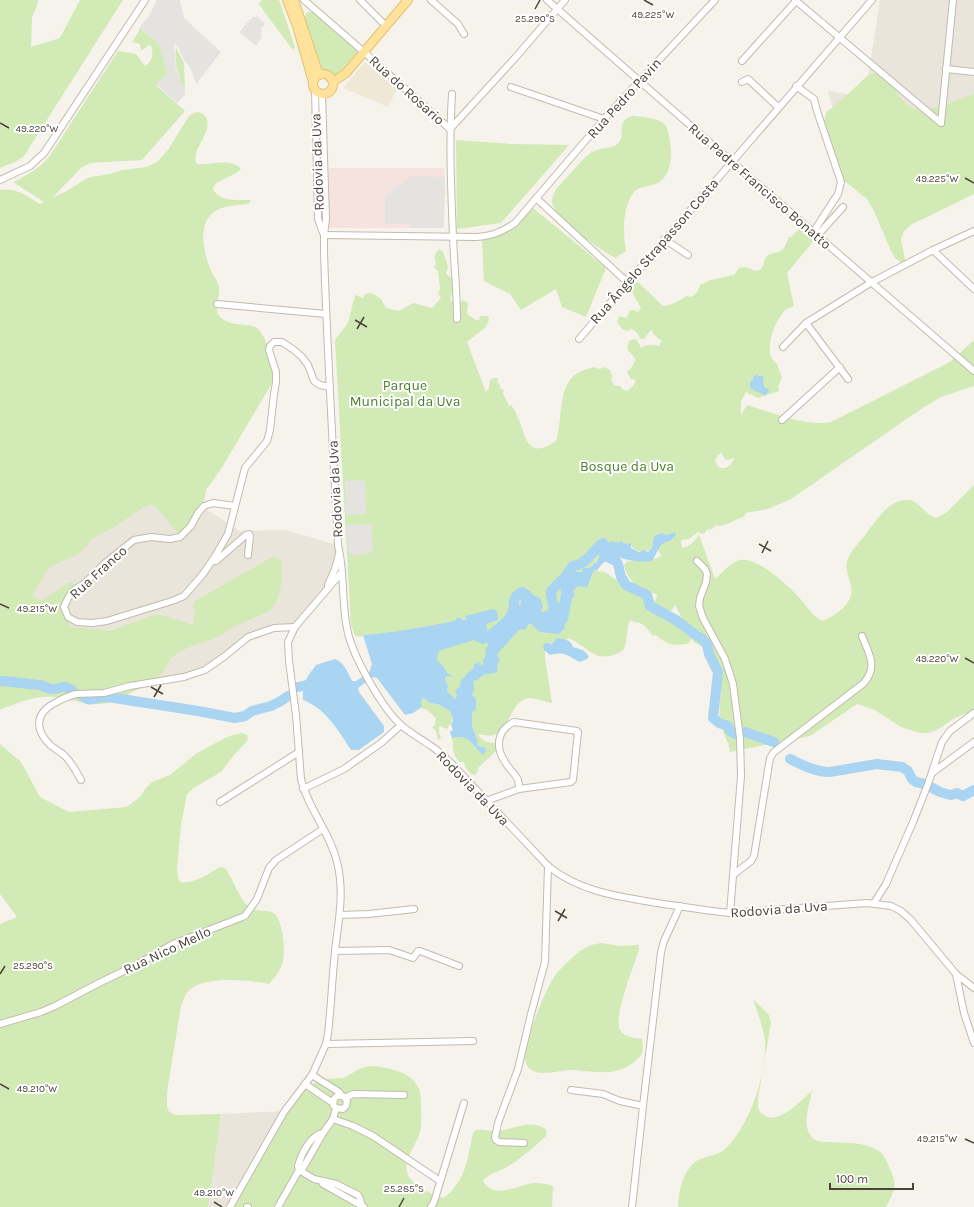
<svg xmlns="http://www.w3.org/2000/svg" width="974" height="1207" font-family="Karla,sans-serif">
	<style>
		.residential { fill: #eae5da }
		.education { fill: #efe8d6 }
		.medical { fill: #f6e3e0 }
		.green { fill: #d2eab5; fill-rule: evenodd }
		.parking { fill: #e5e3e0 }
		.water { fill: #a9d4f2 }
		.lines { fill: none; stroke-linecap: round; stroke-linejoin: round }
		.river { stroke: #a9d4f2; stroke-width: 10 }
		.minor-casing { stroke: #c2bbae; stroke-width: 8 }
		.major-casing { stroke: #e6c16a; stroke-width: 10 }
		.minor { stroke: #fff; stroke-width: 6 }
		.major { stroke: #ffe39c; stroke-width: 8 }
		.ticks { fill: none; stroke: #4b4439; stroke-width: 1.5 }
		.labels { text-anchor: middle; stroke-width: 4; stroke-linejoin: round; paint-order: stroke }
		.street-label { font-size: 14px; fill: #4b4439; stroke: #fff }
		.park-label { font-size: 14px; fill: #4a7f2a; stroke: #fff }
		.ticks-label { font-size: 10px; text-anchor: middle; fill: #4b4439; stroke: #fff; stroke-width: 4; stroke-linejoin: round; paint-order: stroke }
	</style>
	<rect width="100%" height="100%" fill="#f6f3ec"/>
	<g class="residential">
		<path d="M880,0H974V105L917,128L833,110L828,91L865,97Z"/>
		<path d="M58,483L184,495L240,531L285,530L338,545L342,572L295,627L259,633L205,670L130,686L0,570Z"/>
		<path d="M283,1111L259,1148L238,1186L229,1207H208L211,1189L221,1114Z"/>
	</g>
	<path class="education" d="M365,62L397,89L388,107L343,88Z"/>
	<path class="medical" d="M329,168H444L445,177L444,225L442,228H329Z"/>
	<g class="green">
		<path d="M0,0H38L37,6L32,17L31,47L60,38L80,0H123L24,156L17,161L0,168Z"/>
		<path d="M262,0H279L295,47L293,50L266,14L259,4Z"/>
		<path d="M307,12H313L358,51L331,82H326L305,18Z"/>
		<path d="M139,28L155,40L160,47L168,74L156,85L185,111L142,160L90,163L81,168L53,197L65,192L84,180L90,177L110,174L122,170L147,167L157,162L168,150L189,116C193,113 196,111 201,113C216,120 201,141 197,150C196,153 196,157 195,160L197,164C211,166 231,157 241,169L236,173L216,183L213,188C217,202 239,200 251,200L249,204C240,205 230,205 222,208C197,216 202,247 209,266C211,273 218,280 219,288C221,297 212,308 220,317C229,326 244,323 255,327C265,331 274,363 274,373C274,377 272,381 271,385L221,469L206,490L203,508L181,537L156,507L151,505L144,507L111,529L90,540L88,545L77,555L56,564L48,569L32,596L41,601L69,582L74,584L62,612L71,627L111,631L153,615H161L193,625L195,612L193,607L195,601L267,560L275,557L281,560C283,574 282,595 273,607C267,614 257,616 249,620C243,623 235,625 230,629C226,632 222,635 217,637C204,643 187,646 175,655C168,660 167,668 161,674C152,681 121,700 111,702C91,708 73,699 54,697C34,695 19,703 1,709L0,711V190C16,187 27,196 40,204L44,202L13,182C27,176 39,168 49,157L118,51L136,54L145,66C152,62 154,54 151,46L149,45L141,51L140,44L132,42L139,31Z"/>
		<path d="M176,47L184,63L185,90L184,89C178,72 174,66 176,47Z"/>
		<path d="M874,73C893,75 899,109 921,110C936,110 959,99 974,94V194L923,219L912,224L904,231L901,240L906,264H903L895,258L891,251L874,211L867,199L838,176L824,123L826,113L829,110L842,100L867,76Z"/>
		<path d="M633,116C642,117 655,117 663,123C667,125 668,132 669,136C672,151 673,168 662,180C653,188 640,185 634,192C622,207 623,233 626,251L615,258C600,249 552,218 552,201C552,192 562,182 568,176C576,168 583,158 592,152C599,148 609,149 616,145C629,137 613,121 633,116Z"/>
		<path d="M456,140L512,144L569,145L501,223L457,229Z"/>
		<path d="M533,208L606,268L586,317L562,307L556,289L521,310L510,294L484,281L482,239C506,239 517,223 533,208Z"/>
		<path d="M800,228L812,236V243L787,273L794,306C791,307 788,308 785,310C775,321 761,354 777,364L782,378L778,387L779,391L758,398L746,392L741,401V415L747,405C771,412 807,427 831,422L950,362L974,340V386L941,397L924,407L791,499L768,509L746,513L744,517C736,518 723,529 716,525L712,529L706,530L705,533L702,534L698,532L689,539L681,540L682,548C689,547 695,541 699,535L715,579C722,573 730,563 739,560C758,556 791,588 803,602C810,610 812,616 823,621C836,615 855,603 851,586C849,577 844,568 848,559C851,550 860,542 866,534C876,521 889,498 909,500C919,501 925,515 936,518L947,512L974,485V710L953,719L937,730L928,733H920L901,727L875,710L857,704L810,736L730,752L728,743L719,722L721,685L712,656L704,648L694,642L692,638L688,644C674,646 667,645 656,635L653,636L645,626L638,622L637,623L630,620C626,629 628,640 624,648C622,652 617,654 613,655C593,662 584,643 568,638L566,640L561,639L554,640L553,642L545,649V659L552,703C545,702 537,698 530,698C512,699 511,726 496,734C491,737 484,735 478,734C482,741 487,743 496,743V751L478,768L477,773L475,775L471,774L465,767V765L464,762H460C451,753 454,749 452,738C469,734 471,744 482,754H484L481,746L477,745L478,742L475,734L472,733V712L455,693L457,696L455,699L448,692L447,689L448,687L447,683L445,680L446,676H451L446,673L437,660L438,652L441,650L430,626L388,634L363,635L361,637L355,636L351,625L335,340L348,323L355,295L363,298L365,294L372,293L381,299L386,308L399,311L413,303L432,308L441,298L438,293L440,289L438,271L434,267L436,264C434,258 434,254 439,249L443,252L448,267L446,274L453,279V290L450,299L455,305L458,313H460L461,302L463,300L468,303L467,314L476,320H479L480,316H488L489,320L486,327L467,342L486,392L489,388L490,380L493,378H497L498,380L497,382L500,385V389L504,390L503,393L509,406L511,405C527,425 521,465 556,441C563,421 557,387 576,374C581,370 588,369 594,367L599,369L604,367L610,370L612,376L611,380L615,386H620L622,389L627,391L632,387L636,382L634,379H631L627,372C631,368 635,364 635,358L627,349L629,341C637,336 638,342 641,348C647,343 653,345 660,346V343L662,342V341L654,335L651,330L644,339H641C638,335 637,330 630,329V331L623,330L617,322L619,316L627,318L630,310H634L638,312L641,308L632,292L633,284L638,282L663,306C672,305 680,301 686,296L692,297L698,291L700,285L711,280L734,275L739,268L745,267L756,271C766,268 762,263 766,257C770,252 779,254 783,249C786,245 787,241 789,237H791ZM722,452V455L726,460L735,458C730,465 728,470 718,467L715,461L718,455ZM666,534L668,535H676L670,541C663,542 661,544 657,549L662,556L651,560L628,561L624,565C628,583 640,589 656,594L657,596L655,601L651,603L645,595L642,596C639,590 629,590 624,583C615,582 610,573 601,571V573L597,570H594L587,588L578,586L573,591L572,598L559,600L561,598L560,593L565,581L564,579L575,572H582L589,568L595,563L599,557L598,553C612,551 606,553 612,541L614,543L630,544C634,551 645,555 652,548C651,541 660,537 666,534ZM675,605L676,606L687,629L667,616V612L672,610Z"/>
		<path d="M423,698L426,699L428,702L440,705L450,711C453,721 453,721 447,729L440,726L439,727V733L441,738L440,739L438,740L436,731L432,727L435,725L436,718L426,709H422L421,703Z"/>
		<path d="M242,733L247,735L248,740L234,755L221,772L195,787L187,794L181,825L177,869L178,878L180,882C195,884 208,874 220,867L225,868C234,880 238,897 249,907C256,913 269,909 275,914C283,922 287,957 281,967C278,974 273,979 269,984C250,980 209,976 192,988C185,992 184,999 181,1006L167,1092V1107L169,1112L176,1115L221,1114L211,1189L208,1207H0V924L17,917L0,894V744L21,762L40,797L69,812L127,807L141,796L145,789L152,782L170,775L197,753L225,738L233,735Z"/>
		<path d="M601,943L620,946L638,945L639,950C634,965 613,1017 620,1030C623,1037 635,1038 642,1039C644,1052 643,1055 633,1063C615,1077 592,1071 571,1070C560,1070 538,1077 530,1069C527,1066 525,1062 525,1058C525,1041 546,986 557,973C564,965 580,949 589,946C593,944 598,944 601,943Z"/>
		<path d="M753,999L769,1015L771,1023L758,1098C758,1106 757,1111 764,1115C778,1126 801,1100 812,1091C809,1107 799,1131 817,1141C835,1144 861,1140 877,1150C883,1153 887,1161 889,1167C898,1185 895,1190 886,1207H678C679,1191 683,1167 700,1159C708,1156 719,1155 725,1149C750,1126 767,1073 765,1040C763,1026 757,1012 753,999Z"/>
		<path d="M369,1066C384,1067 410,1070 418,1087C421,1093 421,1101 421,1108C421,1115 422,1125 420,1132C416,1146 404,1158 407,1172C409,1184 433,1195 443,1198C458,1189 466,1169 469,1153C471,1145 471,1139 474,1131C481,1128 487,1131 495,1131C509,1131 523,1122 536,1125C541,1126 545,1128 547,1131L546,1136C534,1147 521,1159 507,1167C496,1173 492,1171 483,1181C494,1201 519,1184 535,1183C542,1183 547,1184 553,1186L552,1207H229L238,1186L259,1148L283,1111L309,1086L316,1082L323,1079L344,1078L359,1069Z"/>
	</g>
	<g class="parking">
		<path d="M157,0H180L184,18L221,52L196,84L191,69L185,61L178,47L174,43L175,60L176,69L185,92V95L177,103L156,84L168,74L160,47L155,40L139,28L149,16Z"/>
		<path d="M257,16L265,24L261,29L262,31L261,32L262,37L256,46L239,32L242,30V28L244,27V25H246V23H248L250,19H252V17H256Z"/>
		<path d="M411,176L445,177L444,225L442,228H411L410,224H385V195Z"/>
		<path d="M365,480L366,514L346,515L345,481Z"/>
		<path d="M371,524L373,552L353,556L348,551L346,525Z"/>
	</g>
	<g class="water">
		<path d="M758,374V376H764L763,379L764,387L770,390L765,395L753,390V388L750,389V382L753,380L754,376Z"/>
		<path d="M674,532L676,535L670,541C658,542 658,553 652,561C644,563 623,560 616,556L603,563L597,570H594L587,588L578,586L573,591L575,595L572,598L568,620L564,626L565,628L559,634L540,632L530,623L527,626L526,629L519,630L498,653L497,656L500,659L497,666L498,670L496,673C489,673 482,674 478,680L473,681L474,690L472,694V696L475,697C477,701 475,705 476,710L472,712V726L478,742L477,745L485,748L486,751L484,754H482C471,744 469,734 452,738L450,732L453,730L451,725L453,720L450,711L440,705L428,702L426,699L423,698L421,703L422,707L413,713L405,715L377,678L373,677L358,688L359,692L384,726V732L359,750H351C339,731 325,708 303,700V690L305,682L308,676L316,665L335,659C344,662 348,673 352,681H356L369,673L372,664L363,635C394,633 424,627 455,621L458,617L463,620H467L465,616L493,609L497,611L498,620L486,624L488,634L485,637L479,634L471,641L441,650L438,653L437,660L444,667L447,673L452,676L451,677L448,676H446L445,680L447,683L448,687L447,689L448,692L455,699L457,696L455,691L460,686L461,680C466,677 468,671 474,668V664L479,662L480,665L484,664L482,660L485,658L486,648L489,645L486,641L487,638L511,620C514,616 510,610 513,605L517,607C525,601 519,603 521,597L523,596L525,594L529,593L540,598L543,606L541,610L543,612L545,611L548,613L551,611L552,607L560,602L561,584H564L565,581L564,579V576L570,575L568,573L569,572H582L583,568H589L593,565L594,563H596L599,557V555H598V553L604,552L606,553L609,550L610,546L608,544L609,542L612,541L617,543L622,541L624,544L626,543L629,544L631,543V548L639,552L644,550L648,552L652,548L654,536L661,533L668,535Z"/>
		<path d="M556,638C563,639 571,639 573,647L583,650L589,656L587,659L580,662C566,656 568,651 550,655L544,650L543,646L545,643L552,644Z"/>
	</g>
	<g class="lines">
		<g class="river">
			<path d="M546,617C560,611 550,602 551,591L565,577L573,566C588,564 592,550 603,543L609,558L616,561L618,564L621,577L626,585L647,595L650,606L676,620L697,636L701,638L707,644L709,654L718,672L713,718L719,723L728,726L730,731L735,734L745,732L774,742"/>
			<path d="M463,632L471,633L483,639C490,636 509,621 512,614C517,604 509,599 522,592L527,595L532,604"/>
			<path d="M0,681C14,682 27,684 41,685C45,686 49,690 53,689C64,689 60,683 73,691"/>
			<path d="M298,687L315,683"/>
			<path d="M81,695C88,701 90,700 98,698C101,697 105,697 108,697L198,711L235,718L245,716L252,711L271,706L281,701L288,696"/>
			<path d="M790,759C802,765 816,772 830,772L877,764L902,767L908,771L912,779L916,782L925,784L940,792L951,795L957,793L963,796L974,790"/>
		</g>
		<defs>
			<g id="minor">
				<path d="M304,0L364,52L450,129"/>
				<path d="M360,0L386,26"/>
				<path d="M431,0L458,24L464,34"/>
				<path d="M547,0L731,161L974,371"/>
				<path d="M795,0L941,123"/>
				<path d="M742,61L796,1"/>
				<path d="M946,69L974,72"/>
				<path d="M742,82L748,79L778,107"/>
				<path d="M796,86L814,99L817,111L841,182L838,194L814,231"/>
				<path d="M511,87L604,119"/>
				<path d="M315,89L318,219L323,233"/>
				<path d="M322,94L326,219L324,235V251C327,349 333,447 338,545C345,574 341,604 348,633C354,658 382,708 401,725C410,733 421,739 431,746C439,751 446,758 452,764L548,866C581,893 622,897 663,904C685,907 707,911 730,913L867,903L891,906L901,911L911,920L956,974L974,988"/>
				<path d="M452,94C449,141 451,189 453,236C454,264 457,291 457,319"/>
				<path d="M941,123L953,0"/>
				<path d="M450,129L515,58L565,0"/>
				<path d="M0,180L30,166L44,153L145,0"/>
				<path d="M536,198L627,282"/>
				<path d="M324,235L476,237C492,236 502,232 515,223L604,119L715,0"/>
				<path d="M818,235L843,207"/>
				<path d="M664,239L688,255"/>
				<path d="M933,250L974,289"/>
				<path d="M217,304L326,314"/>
				<path d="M806,323L848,379"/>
				<path d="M579,339L872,0"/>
				<path d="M783,347L806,323L872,282L933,250L974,231"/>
				<path d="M782,420L840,367"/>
				<path d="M235,506L213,503L204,506L198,513L191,526L180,537L170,539L151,537L134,540L105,563L85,583L74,590L68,598L64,607L68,617L77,622L92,623L107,621L172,601L184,596L203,574L214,558L228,534L245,468L267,441L270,430L274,394L276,382V372L269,350L270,346L274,342H282L294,350L302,357L308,365L314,381L320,385L330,387"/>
				<path d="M212,561H216L246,535L249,534L250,536L248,555"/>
				<path d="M697,561L705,569L707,574L706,582L700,598L699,606L703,618L725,659L733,684L740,738L741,776L730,913"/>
				<path d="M328,585L335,569L339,554"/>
				<path d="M932,773L974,742"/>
				<path d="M81,780C76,771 72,763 65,756C61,752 55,749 50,745C36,731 34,715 53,704C60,700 68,696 76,694L104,693L130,686L184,677L205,670L225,656L248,637L274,628L295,627"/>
				<path d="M303,789L344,769L381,743L401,725"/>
				<path d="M486,801L519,789C519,787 519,783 518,780C515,773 508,768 505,762C495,747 497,730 514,722L577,731L578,732L573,780L571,782L519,789"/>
				<path d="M220,802L299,752"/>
				<path d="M734,874L751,861L754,856L770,758L774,752L864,683C878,666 869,654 862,636"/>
				<path d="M874,903L886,884L913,822L928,784L942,742L950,731L974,713"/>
				<path d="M340,915L369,914L414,909"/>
				<path d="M335,951L389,950L413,958L418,951H420L459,966"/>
				<path d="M956,974L964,1013L974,1043"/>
				<path d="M0,1024L41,1012L55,1006L99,983L134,966L173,944L245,916L257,899L269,868L276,860L323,829"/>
				<path d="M326,1044L473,1041"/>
				<path d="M312,1075L339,1092L341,1095"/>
				<path d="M305,1084L333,1103"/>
				<path d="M571,1090L603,1094L620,1101L643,1106"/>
				<path d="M345,1098L353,1094L404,1095"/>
				<path d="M333,1119L353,1126L373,1136L440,1181"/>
				<path d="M524,1143L499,1142L496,1140L495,1137L498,1123L518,1069L531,1014L545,962L548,866"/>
				<path d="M299,1170L314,1179L336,1184L358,1195L360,1199L362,1206"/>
				<path d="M299,1170L298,1166C301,1155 310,1135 323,1133"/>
				<path d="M322,1181L323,1184L364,1207"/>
				<path d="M230,1207L284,1112L312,1075L326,1044L328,1034C331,1007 332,980 335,952C338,922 345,893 337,862C330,832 308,809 301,779L296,715L289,661L288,642L295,627L342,572"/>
				<path d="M247,1207H248"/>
				<path d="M278,1207L299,1170L303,1168L323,1133L333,1119L336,1108L333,1105L334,1099L337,1096H343L347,1101L346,1106L343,1109L336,1108"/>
				<path d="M431,1207L434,1202L464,1103"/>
				<path d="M632,1207L643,1106L661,952L664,941L680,906"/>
			</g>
			<g id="major">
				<path d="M287,0L297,26L313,82"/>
				<path d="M294,0L319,75"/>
				<circle cx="323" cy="84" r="10"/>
				<path d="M333,82L346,73L408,0"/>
			</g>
		</defs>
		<use href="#minor" class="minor-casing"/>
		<use href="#major" class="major-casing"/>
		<use href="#minor" class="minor"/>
		<use href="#major" class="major"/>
	</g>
	<path class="ticks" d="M644,0L653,5M535,9L540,0M0,123L9,128M965,178L974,183M355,320L367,327M357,329L364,317M759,544L771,551M762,553L768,541M0,604L9,608M965,658L974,663M151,687L163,694M154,697L161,685M555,911L567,918M558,921L565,909M0,974L5,966M0,1084L9,1089M965,1139L974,1143M214,1202L222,1207M399,1207L404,1198"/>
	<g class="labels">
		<g class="street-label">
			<text transform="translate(407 90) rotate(42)" y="5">Rua do Rosario</text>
			<text transform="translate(624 98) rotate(-48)" y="5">Rua Pedro Pavin</text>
			<text transform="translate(317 162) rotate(-92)" y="5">Rodovia da Uva</text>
			<text transform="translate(760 186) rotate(41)" y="5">Rua Padre Francisco Bonatto</text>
			<text transform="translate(654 251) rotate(-49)" y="5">Rua Ângelo Strapasson Costa</text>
			<text transform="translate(335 489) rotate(-93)" y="5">Rodovia da Uva</text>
			<text transform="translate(98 572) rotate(-42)" y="5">Rua Franco</text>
			<text transform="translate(473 788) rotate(46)" y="5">Rodovia da Uva</text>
			<text transform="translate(779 909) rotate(-4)" y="5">Rodovia da Uva</text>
			<text transform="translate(167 950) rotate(-25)" y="5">Rua Nico Mello</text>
		</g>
		<g class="park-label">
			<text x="405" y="390">Parque<tspan x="405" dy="16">Municipal da Uva</tspan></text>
			<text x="627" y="471">Bosque da Uva</text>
		</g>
	</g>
	<g class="ticks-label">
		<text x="653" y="18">49.225°W</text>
		<text x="535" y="22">25.290°S</text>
		<text x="37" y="132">49.220°W</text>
		<text x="937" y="182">49.225°W</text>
		<text x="37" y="612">49.215°W</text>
		<text x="937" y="662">49.220°W</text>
		<text x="33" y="969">25.290°S</text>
		<text x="37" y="1092">49.210°W</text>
		<text x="937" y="1142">49.215°W</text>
		<text x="404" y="1192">25.285°S</text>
		<text x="214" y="1196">49.210°W</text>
	</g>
	<path d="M830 1183v6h83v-6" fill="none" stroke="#4b4439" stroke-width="2"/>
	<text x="836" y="1183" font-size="12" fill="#4b4439" stroke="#ffffff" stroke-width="3" paint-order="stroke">100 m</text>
</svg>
